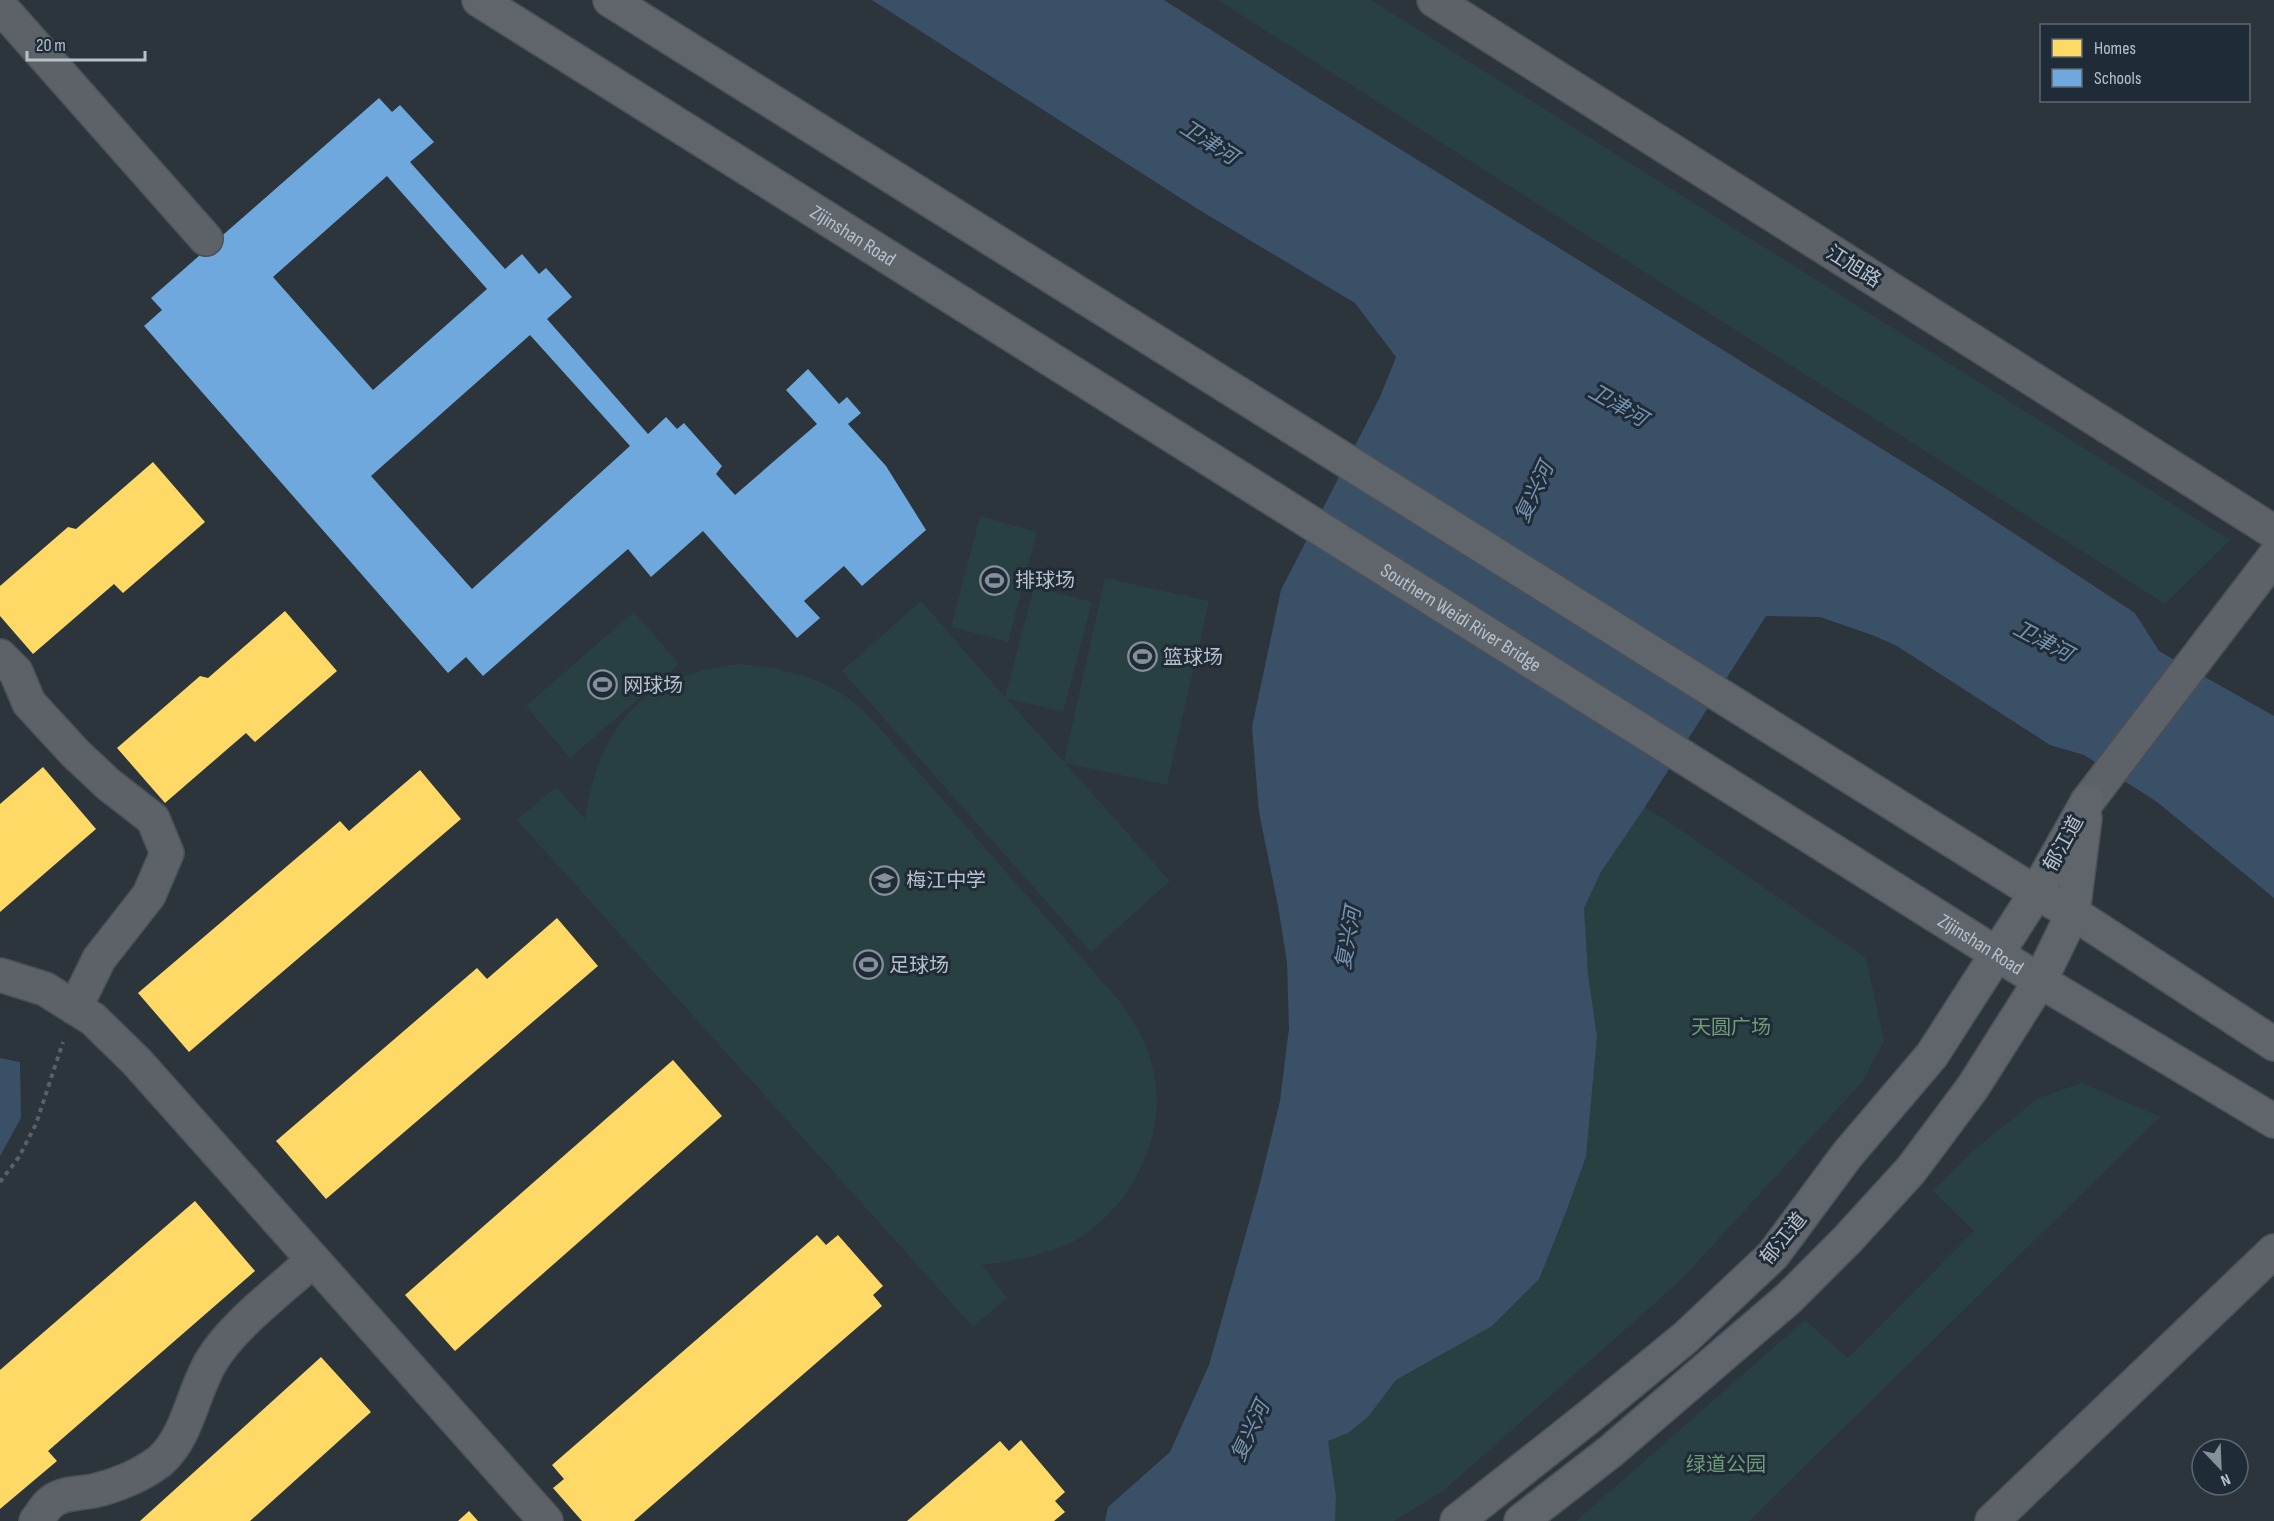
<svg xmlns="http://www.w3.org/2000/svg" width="2274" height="1521" font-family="'Sofia Sans Condensed','Noto Sans SC',sans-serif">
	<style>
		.green { fill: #294042 }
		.water { fill: #3a5067 }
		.homes { fill: #ffd966 }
		.schools { fill: #6fa8dc; fill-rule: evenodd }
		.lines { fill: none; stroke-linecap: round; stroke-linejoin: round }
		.minor-casing { stroke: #4a5056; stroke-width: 36 }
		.major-casing { stroke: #4a5158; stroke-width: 36 }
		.path { stroke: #5a6166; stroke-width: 4; stroke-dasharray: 4.5 4.5; stroke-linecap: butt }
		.minor { stroke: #5d6269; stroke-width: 33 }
		.major { stroke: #5f656b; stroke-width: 33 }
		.labels { text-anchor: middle; stroke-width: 6; stroke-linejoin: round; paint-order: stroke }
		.street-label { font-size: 20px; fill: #b7c1cc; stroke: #1f2b37 }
		.poi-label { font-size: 20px; fill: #b7c1cc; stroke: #1f2b37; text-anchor: start }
		.park-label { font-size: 20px; fill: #6e9d75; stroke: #1f2b37 }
		.water-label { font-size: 21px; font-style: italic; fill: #7794af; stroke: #1f2b37 }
	</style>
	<rect width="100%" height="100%" fill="#2c343c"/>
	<g class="green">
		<path d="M1218,0H1371L2230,540L2165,604Z"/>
		<path d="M980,516L1037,532L1008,642L951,627Z"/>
		<path d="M1105,578L1209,601L1167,785L1065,763L1170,881L1091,952L842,671L921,601L1005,697L1034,587L1092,602L1063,712L1006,698L1064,762Z"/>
		<path d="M634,612L679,664L570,758L526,706Z"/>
		<path d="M739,664C774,667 816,675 845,696C854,702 862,710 870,717L1122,1004C1133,1021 1145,1040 1151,1061C1169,1122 1142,1190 1093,1228C1087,1233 1081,1238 1074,1241C1044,1256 1014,1261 982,1265L1007,1298L973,1327L517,820L556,787L585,819C599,726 643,674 739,664Z"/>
		<path d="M1645,807L1672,824L1866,958L1884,1041L1862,1082L1680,1281L1443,1491L1394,1521H1335L1336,1496L1328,1441L1348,1433L1368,1417L1396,1380L1443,1354L1566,1212L1586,1157L1597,1037L1588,974L1584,908L1601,872Z"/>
		<path d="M2082,1083L2160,1117L1749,1521H1576L1805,1320L1848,1358L1974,1231L1933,1191L1974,1150L2038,1098Z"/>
	</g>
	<g class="water">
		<path d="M872,0H1164L1310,93L1948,490L2135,613L2159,651L2274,716V898L2157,802L2084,755L2050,745L1897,646L1872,635L1820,617L1766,616L1645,807L1601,872L1584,908L1588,974L1597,1037L1586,1157L1566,1212L1539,1279L1492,1326L1396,1380L1368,1417L1348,1433L1328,1441L1336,1496L1335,1521H1105L1108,1507L1170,1452L1209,1365L1260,1183L1280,1101L1289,1028L1287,962L1278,906L1259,812L1252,727L1281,590L1380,397L1396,357L1355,303L1196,208Z"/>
		<path d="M0,1058L20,1062L21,1118L0,1156Z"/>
	</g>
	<g class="homes">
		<path d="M153,462L205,522L123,593L114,584L33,654L0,616V586L68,527L76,529Z"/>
		<path d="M285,611L337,671L255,742L246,733L165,803L117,748L200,676L208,678Z"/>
		<path d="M43,767L96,829L0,912V804Z"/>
		<path d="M420,770L461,819L189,1052L138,993L340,821L349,831Z"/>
		<path d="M557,918L598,966L326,1199L276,1141L477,968L487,979Z"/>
		<path d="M673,1060L722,1116L455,1351L405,1295Z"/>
		<path d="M195,1201L255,1271L48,1451L57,1461L0,1509V1370Z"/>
		<path d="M817,1235L826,1245L838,1235L883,1286L873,1295L882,1306L634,1521H582L553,1488L564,1479L552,1465Z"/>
		<path d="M321,1357L371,1412L250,1521H140Z"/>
		<path d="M1021,1440L1065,1492L1055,1501L1065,1512L1054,1521H907L1000,1441L1009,1451Z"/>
		<path d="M469,1511L478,1521H458Z"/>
	</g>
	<path class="schools" d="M379,98L392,112L400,105L434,142L410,162L505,269L522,254L539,274L546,268L572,297L547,319L648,434L666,417L677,429L684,423L722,466L716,474L735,495L817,424L786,390L808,369L839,404L847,397L861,413L848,424L886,466L926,530L862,586L844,566L804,601L820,618L797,638L703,531L651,577L628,549L483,676L466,657L448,673L144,326L162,310L151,298ZM387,176L487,289L373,390L273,277ZM530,335L630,446L472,589L371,476Z"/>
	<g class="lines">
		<defs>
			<g id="minor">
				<path d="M1434,0L2274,532"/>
				<path d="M0,6L206,239"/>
				<path d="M0,656L16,672L29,703L75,753L108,784L153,819L167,853L149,895L99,959L75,1008"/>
				<path d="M2087,802L2274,557"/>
				<path d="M0,975L45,989L93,1019L137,1062L546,1521"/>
				<path d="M36,1521C41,1515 45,1507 50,1503C62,1492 79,1494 93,1491C116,1486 142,1475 160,1461C188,1437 193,1390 212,1360C234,1324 282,1289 313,1260"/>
				<path d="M1992,1521L2274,1251"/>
			</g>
			<g id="major">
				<path id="s1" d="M479,0L2040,981L2274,1121"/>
				<path d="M610,0L2036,893L2073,913L2274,1044"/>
				<path d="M1457,1521L1590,1416L1686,1337L1773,1255L1847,1155L1932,1055L2036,893L2087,802"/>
				<path d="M1521,1521L1611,1451L1789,1298L1847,1240L1911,1170L1973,1087L2040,981L2073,913L2085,818"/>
			</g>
		</defs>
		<use href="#minor" class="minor-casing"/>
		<use href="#major" class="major-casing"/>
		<path class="path" d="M0,1182L19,1157L36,1124L63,1042"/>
		<use href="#minor" class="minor"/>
		<use href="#major" class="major"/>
	</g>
	<defs>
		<symbol id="stadium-ring" viewBox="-11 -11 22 22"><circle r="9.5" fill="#1f2b37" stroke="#86909a" stroke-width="1.5"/><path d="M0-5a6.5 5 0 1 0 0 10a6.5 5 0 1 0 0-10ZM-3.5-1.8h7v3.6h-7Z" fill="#86909a"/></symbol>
		<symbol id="school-ring" viewBox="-11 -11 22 22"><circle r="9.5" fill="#1f2b37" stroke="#86909a" stroke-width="1.5"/><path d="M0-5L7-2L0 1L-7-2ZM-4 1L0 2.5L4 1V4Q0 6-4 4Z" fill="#86909a"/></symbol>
	</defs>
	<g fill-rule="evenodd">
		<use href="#stadium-ring" x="978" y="564" width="33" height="33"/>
		<use href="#stadium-ring" x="1126" y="640" width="33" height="33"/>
		<use href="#stadium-ring" x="586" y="668" width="33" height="33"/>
		<use href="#school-ring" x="868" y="864" width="33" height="33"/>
		<use href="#stadium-ring" x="852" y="948" width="33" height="33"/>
	</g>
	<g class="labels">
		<g class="street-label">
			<text dy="7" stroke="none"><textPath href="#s1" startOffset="442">Zijinshan Road</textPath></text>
			<text transform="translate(1854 266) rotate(32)" y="7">江旭路</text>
			<text dy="7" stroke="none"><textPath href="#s1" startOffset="1160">Southern Weidi River Bridge</textPath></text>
			<text transform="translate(2063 843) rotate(-61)" y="7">郁江道</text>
			<text dy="7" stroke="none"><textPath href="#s1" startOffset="1774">Zijinshan Road</textPath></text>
			<text transform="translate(1783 1238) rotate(-51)" y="7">郁江道</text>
		</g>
		<g class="poi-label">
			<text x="1015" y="587">排球场</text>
			<text x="1163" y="664">篮球场</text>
			<text x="623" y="692">网球场</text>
			<text x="906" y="887">梅江中学</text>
			<text x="889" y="972">足球场</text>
		</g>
		<g class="park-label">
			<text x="1731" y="1034">天圆广场</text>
			<text x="1726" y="1471">绿道公园</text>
		</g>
		<g class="water-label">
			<text transform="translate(1209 142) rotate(33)" y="7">卫津河</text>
			<text transform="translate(1618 405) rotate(30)" y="7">卫津河</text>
			<text transform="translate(1534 492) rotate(-65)" y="7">复兴河</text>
			<text transform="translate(2043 641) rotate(28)" y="7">卫津河</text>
			<text transform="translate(1348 938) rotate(-80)" y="7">复兴河</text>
			<text transform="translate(1250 1431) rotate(-65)" y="7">复兴河</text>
		</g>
	</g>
	<rect x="2040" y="24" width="210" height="78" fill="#1f2b37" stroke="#5c6773" stroke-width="1.5"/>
	<rect x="2052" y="39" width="30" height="18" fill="#ffd966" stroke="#5c6773" stroke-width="1.5"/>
	<text x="2094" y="54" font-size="18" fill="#b7c1cc">Homes</text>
	<rect x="2052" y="69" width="30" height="18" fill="#6fa8dc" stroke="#5c6773" stroke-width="1.5"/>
	<text x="2094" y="84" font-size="18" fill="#b7c1cc">Schools</text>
	<g transform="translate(2220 1467) rotate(157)"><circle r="28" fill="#1f2b37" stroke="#5c6773" stroke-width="1.5"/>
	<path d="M0-4.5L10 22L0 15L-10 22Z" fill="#86909a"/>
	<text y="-9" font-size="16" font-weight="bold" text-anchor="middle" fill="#b7c1cc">N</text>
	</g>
	<path d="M27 51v9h118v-9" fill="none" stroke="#b7c1cc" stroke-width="3"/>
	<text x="36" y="51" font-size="18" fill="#b7c1cc" stroke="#1f2b37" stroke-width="4.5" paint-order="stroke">20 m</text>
</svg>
